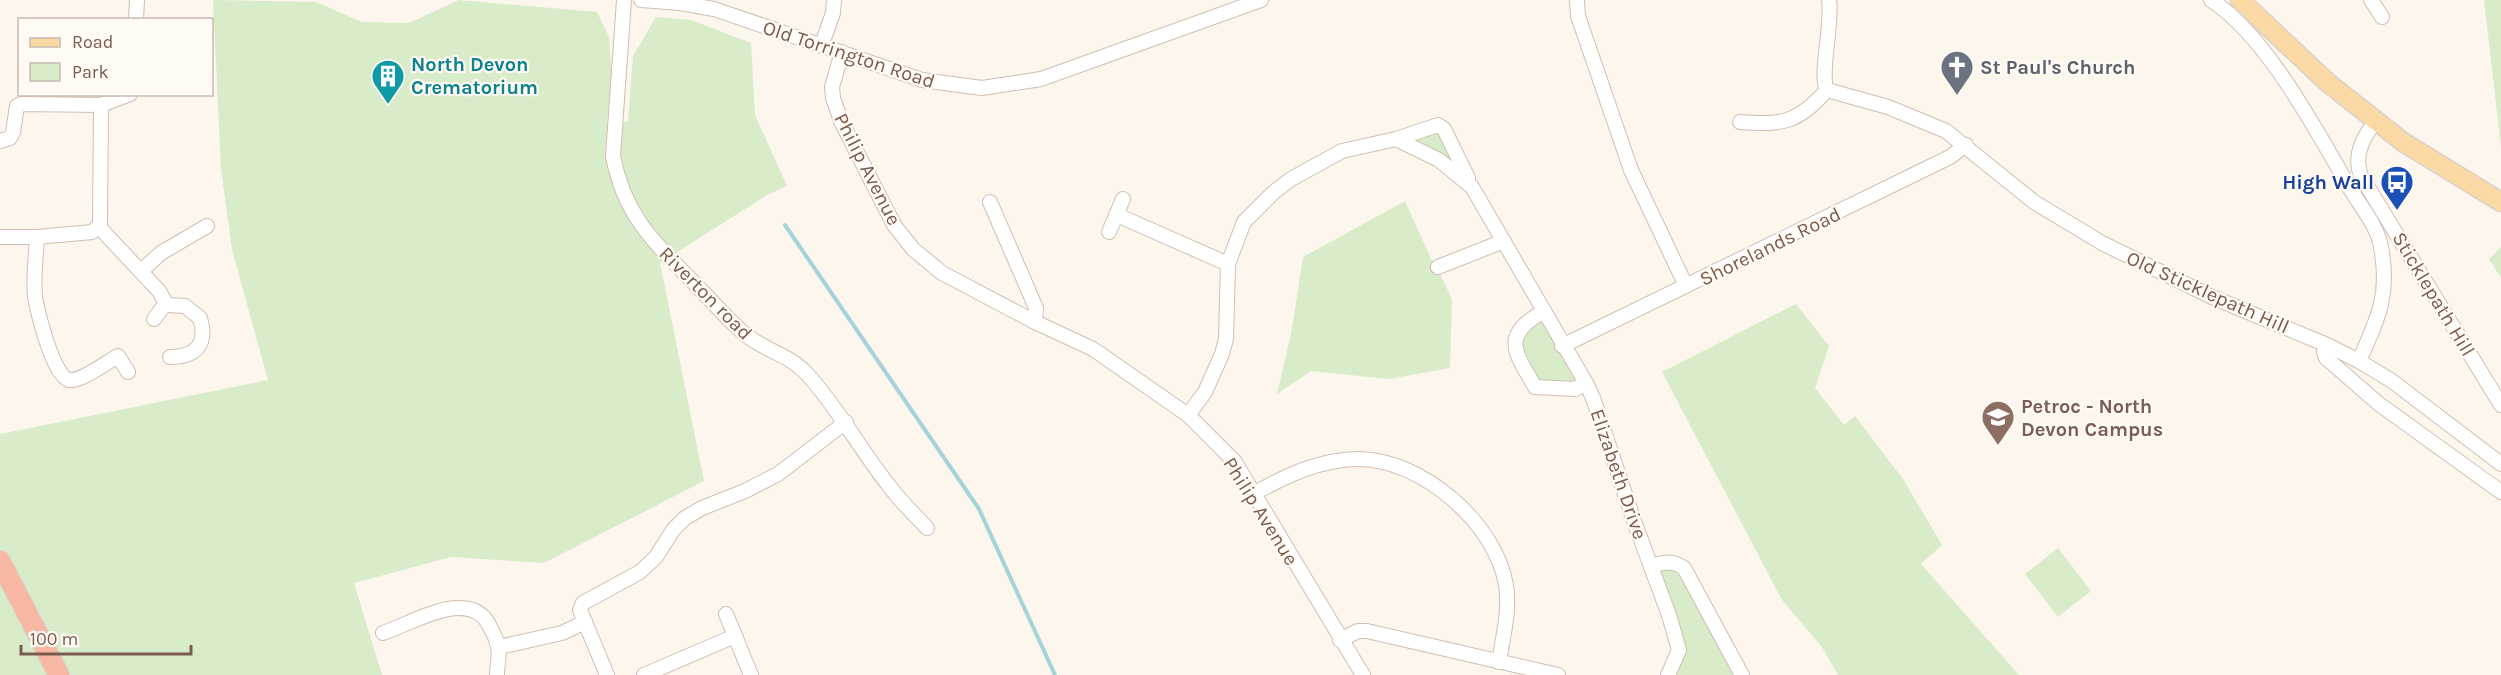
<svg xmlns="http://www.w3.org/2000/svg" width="2501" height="675" font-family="Karla,sans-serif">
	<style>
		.green { fill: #d8ecc9 }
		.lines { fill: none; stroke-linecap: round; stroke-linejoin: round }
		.stream { stroke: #a5d3da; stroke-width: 4 }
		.minor-casing { stroke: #d1beb0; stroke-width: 16 }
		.major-casing { stroke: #dad1cd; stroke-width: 21 }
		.highway-casing { stroke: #dad1cd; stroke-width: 22 }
		.minor { stroke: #fff; stroke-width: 14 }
		.major { stroke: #fbd9a5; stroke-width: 18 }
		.highway { stroke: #f7b7a3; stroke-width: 20 }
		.labels { text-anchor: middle; stroke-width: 4.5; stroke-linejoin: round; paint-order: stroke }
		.street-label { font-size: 20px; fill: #7a5c4d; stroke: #fffaf3 }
		.culture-label { font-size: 20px; font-weight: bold; fill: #0d838f; stroke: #fffaf3; text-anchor: start }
		.worship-label { font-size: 20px; font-weight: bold; fill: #5b616d; stroke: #fffaf3; text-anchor: start }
		.transit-label { font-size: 20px; font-weight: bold; fill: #164399; stroke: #fffaf3; text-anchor: end }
		.education-label { font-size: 20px; font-weight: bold; fill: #785e54; stroke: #fffaf3; text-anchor: start }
	</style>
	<rect width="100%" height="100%" fill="#fdf6ec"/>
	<g class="green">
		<path d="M213,0L316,2L362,22L409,23L459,0L597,12L609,37L612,81L607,121L628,122L633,56L656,17L691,20L751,43L755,115L787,186L767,195L660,263L704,481L544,563L451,557L354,583L382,675H0V434L268,380L232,250L221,168Z"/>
		<path d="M2484,0H2501V147Z"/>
		<path d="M1439,131L1453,156L1447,159L1415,141V137Z"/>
		<path d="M1405,201L1432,261L1435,274H1440L1452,299L1450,368L1389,379L1311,371L1277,394L1291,334L1303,257Z"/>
		<path d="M2501,247V278L2489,259Z"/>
		<path d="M1796,304L1829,346L1815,388L1844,425L1855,416L1903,479L1942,545L1921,564L2019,675H1838L1822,647L1782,600L1662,372Z"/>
		<path d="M1542,315L1579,381L1573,385L1538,384C1521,353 1509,340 1542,315Z"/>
		<path d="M2058,548L2091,591L2058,617L2025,574Z"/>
		<path d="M1669,566L1680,570L1737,675H1673L1683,654L1658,570Z"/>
	</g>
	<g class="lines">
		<path class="stream" d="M785,225L979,509L1055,675"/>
		<defs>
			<g id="minor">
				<path d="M624,0L613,156C625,219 656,243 698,287C714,303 729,321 746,335C766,351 790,355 807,374C839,409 861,451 890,487C901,502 915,515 927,528"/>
				<path d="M641,0L680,3L714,9L922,80L982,88L1041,79L1261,0"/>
				<path d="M1577,0L1578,16L1631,170L1686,286"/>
				<path d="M1829,0C1833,23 1819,75 1827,90L1888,107L1946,131L2034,202L2102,243L2212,297L2327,345L2359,361L2392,381L2501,464"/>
				<path d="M2211,0C2267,36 2317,132 2351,190C2361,207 2378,227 2381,247C2390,296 2378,318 2359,361"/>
				<path d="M2371,0L2382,17"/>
				<path d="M136,20L137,0"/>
				<path d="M822,44L833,13L834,0"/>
				<path d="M842,52L832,87L833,98L841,121L894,225L913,249L942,273L1035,322L1093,349L1188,415L1235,462L1363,675"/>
				<path d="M101,105L100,225L92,232L37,237C36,256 33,277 35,297C38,313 53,376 69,380C81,382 107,362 118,356L128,372"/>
				<path d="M2376,120C2363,138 2353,155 2361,176L2501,405"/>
				<path d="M1740,122C1784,125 1797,123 1827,90"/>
				<path d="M1396,139L1439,160L1472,187L1586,383L1593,398L1634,521L1669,615L1679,650L1668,675"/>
				<path d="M0,141L10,138L13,132L17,106L21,104L101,105L130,94"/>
				<path d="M990,202L1036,308L1035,322"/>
				<path d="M1117,215L1228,264"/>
				<path d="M99,227L159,291L167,305L185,306L200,318C208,344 196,357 170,357"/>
				<path d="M1109,232L1123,199"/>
				<path d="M0,237H37"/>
				<path d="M1438,267L1504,241"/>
				<path d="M141,271L161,253L207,226"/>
				<path d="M1544,311C1500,336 1515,352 1535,387L1575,389L1586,383"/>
				<path d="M154,319L166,303"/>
				<path d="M2327,345L2324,352L2326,358L2379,404L2501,492"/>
				<path d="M1562,346L1909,177L1950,157L1966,145"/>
				<path d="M1188,415L1205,392L1222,354L1226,339L1228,264L1244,222L1274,192L1291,179L1342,151L1396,139L1438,125L1444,129L1468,178"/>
				<path d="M1253,494C1287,475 1321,459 1360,459C1423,460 1496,524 1506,585C1510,611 1503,636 1499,662"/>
				<path d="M1651,566C1665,562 1672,560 1684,568L1742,675"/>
				<path d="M726,614L751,675"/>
				<path d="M383,633C415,622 473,585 491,629C494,634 497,641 498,647C500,655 497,666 497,675"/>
				<path d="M1340,640L1358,631H1367L1558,675"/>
				<path d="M499,647L562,633L585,622"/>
				<path d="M607,675L580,610L583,603L640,572L656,557L673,530L685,518L702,508L745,491L778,474L846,422"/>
				<path d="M644,675L735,636"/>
			</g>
			<path id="major" d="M2240,0L2327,82L2403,142L2501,202"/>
			<path id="highway" d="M0,561L59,675"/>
		</defs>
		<use href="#minor" class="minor-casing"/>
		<use href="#major" class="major-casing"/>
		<use href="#highway" class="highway-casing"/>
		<use href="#minor" class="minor"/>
		<use href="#major" class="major"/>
		<use href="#highway" class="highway"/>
	</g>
	<defs>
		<symbol id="church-pin" viewBox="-11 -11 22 30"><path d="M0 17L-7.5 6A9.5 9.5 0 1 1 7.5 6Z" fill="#6b7280" stroke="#fffaf3"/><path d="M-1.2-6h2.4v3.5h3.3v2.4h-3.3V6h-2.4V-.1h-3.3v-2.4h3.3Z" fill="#fff"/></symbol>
		<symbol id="building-pin" viewBox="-11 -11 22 30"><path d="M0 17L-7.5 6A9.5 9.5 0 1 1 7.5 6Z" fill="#0f9aa8" stroke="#fffaf3"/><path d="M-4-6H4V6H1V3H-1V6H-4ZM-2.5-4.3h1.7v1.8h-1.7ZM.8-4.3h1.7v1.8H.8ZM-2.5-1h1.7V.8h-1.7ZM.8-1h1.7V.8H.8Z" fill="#fff"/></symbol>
		<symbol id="bus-pin" viewBox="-11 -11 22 30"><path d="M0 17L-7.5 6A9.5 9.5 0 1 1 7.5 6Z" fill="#1a4fb4" stroke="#fffaf3"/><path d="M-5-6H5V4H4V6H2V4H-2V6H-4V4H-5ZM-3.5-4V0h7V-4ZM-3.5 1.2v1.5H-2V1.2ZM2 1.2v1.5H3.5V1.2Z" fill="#fff"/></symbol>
		<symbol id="university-pin" viewBox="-11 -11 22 30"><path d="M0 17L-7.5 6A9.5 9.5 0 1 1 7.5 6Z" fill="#8d6e63" stroke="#fffaf3"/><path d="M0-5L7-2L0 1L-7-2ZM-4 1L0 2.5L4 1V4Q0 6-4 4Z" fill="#fff"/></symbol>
	</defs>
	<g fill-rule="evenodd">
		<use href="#church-pin" x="1938" y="48" width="38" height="52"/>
		<use href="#building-pin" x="369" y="57" width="38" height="52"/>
		<use href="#bus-pin" x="2378" y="163" width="38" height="52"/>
		<use href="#university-pin" x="1979" y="398" width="38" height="52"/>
	</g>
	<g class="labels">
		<g class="street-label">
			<text transform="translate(849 54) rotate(18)" y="7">Old Torrington Road</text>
			<text transform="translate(868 169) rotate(63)" y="7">Philip Avenue</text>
			<text transform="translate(1770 246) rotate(-26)" y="7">Shorelands Road</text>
			<text transform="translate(2208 292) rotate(24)" y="7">Old Sticklepath Hill</text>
			<text transform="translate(706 293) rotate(45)" y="7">Riverton road</text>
			<text transform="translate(2434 294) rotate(59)" y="7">Sticklepath Hill</text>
			<text transform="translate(1619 474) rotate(71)" y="7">Elizabeth Drive</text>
			<text transform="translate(1261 511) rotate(58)" y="7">Philip Avenue</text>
		</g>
		<g class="culture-label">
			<text x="411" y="71">North Devon<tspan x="411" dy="23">Crematorium</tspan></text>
		</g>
		<g class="worship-label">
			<text x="1980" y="74">St Paul's Church</text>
		</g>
		<g class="transit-label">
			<text x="2374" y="189">High Wall</text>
		</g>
		<g class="education-label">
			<text x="2021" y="413">Petroc - North<tspan x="2021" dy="23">Devon Campus</tspan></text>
		</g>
	</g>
	<rect x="18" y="18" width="195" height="78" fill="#fffaf3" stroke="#cabbb1" stroke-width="1.5"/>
	<rect x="30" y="38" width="30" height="9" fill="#fbd9a5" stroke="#cabbb1" stroke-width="1.5"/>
	<text x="72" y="48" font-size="18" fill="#7a5c4d">Road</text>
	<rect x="30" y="63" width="30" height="18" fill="#d8ecc9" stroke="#cabbb1" stroke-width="1.5"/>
	<text x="72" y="78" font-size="18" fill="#7a5c4d">Park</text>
	<path d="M21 645v9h170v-9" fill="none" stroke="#7a5c4d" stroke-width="3"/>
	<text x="30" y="645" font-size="18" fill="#7a5c4d" stroke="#fffaf3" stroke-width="4.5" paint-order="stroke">100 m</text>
</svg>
